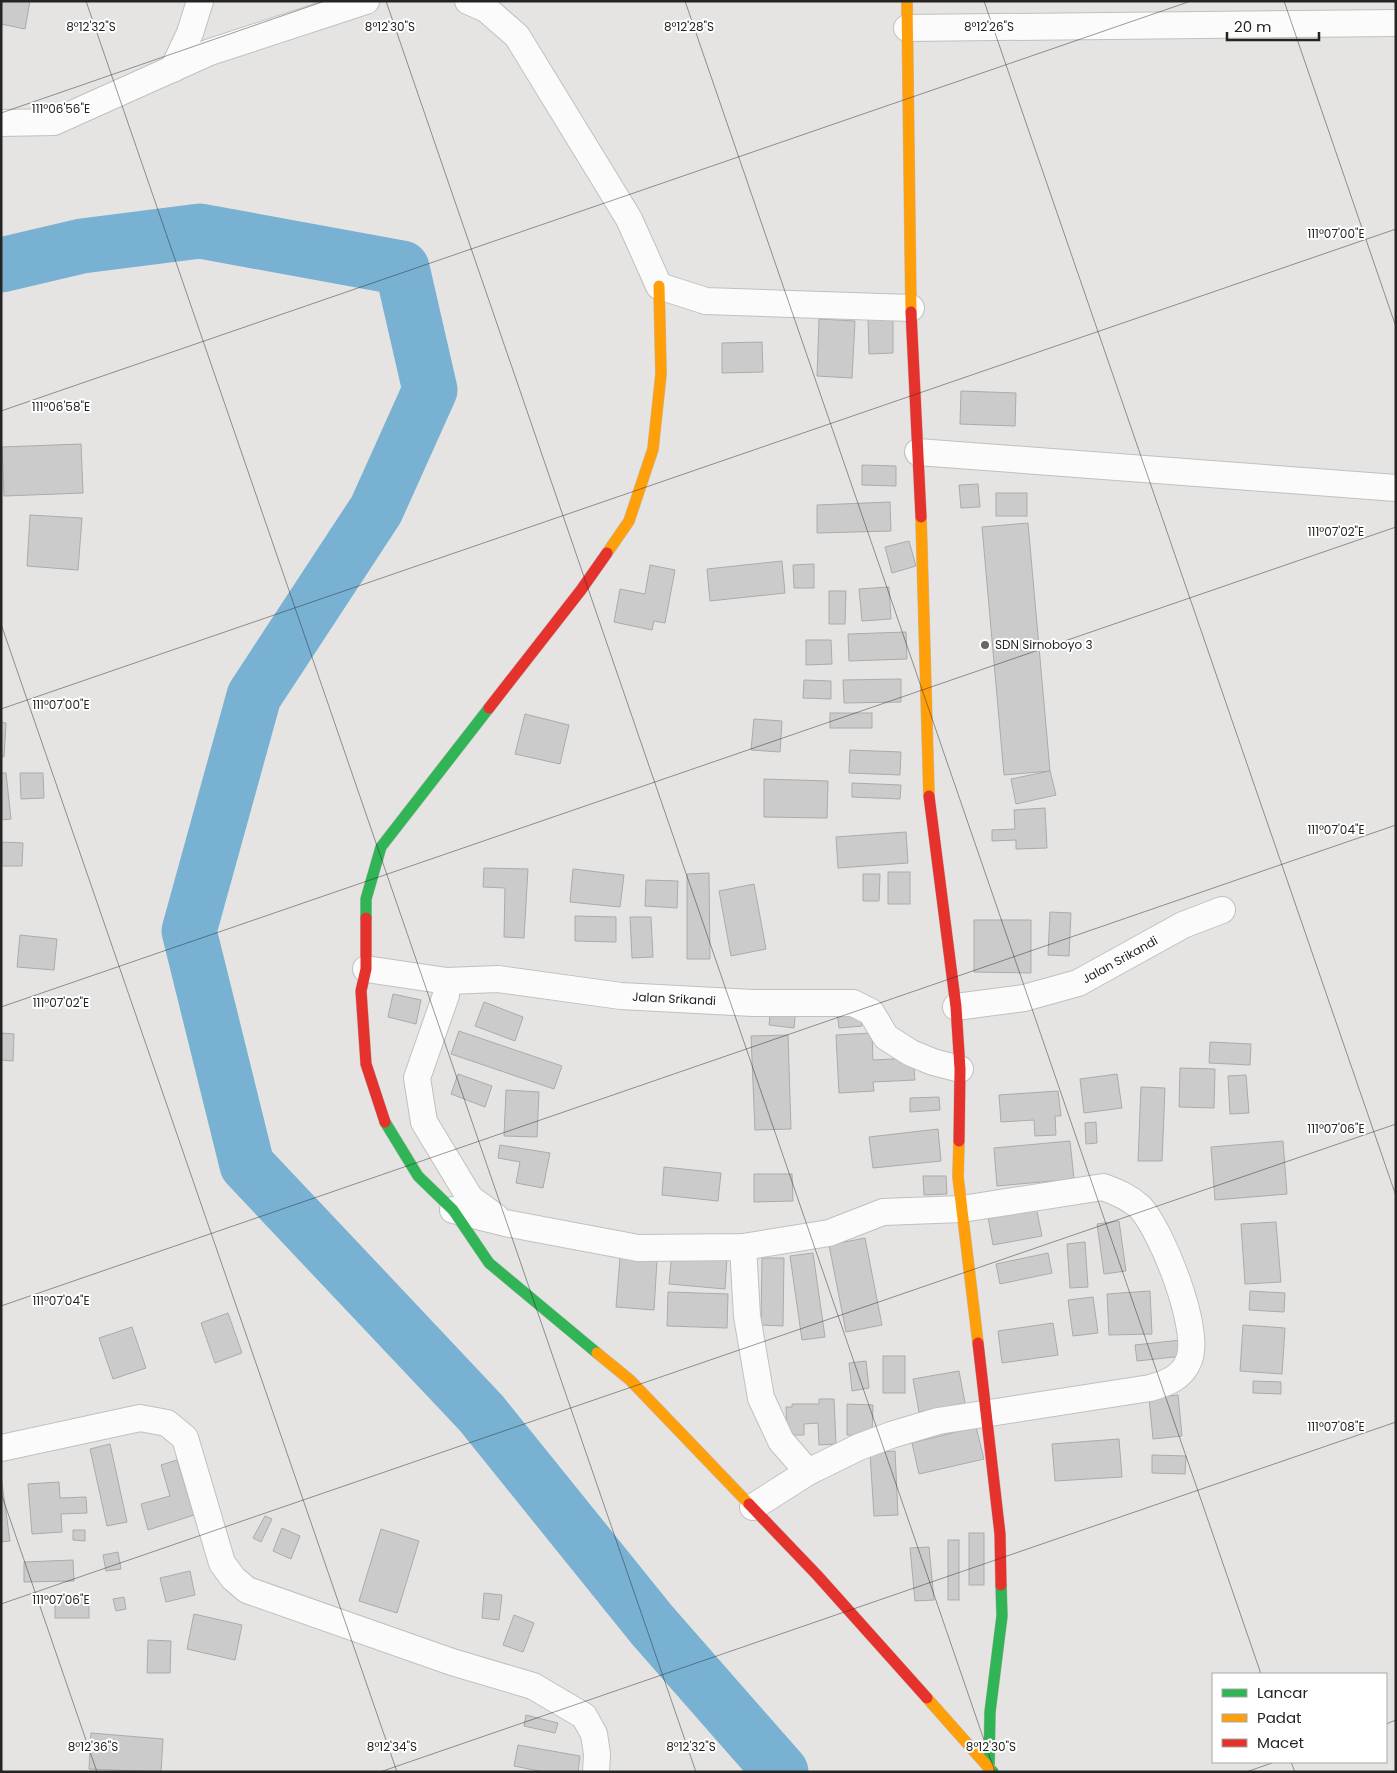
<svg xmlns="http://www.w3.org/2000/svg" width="1397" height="1773" font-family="Poppins,sans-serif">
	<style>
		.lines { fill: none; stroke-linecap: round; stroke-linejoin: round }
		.river { stroke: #78b1d2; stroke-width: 55 }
		.building { fill: #cbcbcb; stroke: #ababab }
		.street-casing { stroke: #c0c0be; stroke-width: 28 }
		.fast-casing { stroke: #c0c0be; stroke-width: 12 }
		.slow-casing { stroke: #c0c0be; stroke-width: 12 }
		.jam-casing { stroke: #c0c0be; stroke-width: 12 }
		.street { stroke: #fbfbfb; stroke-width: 26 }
		.fast { stroke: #30b455; stroke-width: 11 }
		.slow { stroke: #ff9f0a; stroke-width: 11 }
		.jam { stroke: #e5322d; stroke-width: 11 }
		.ticks { fill: none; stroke: #242422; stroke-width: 1; stroke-opacity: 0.45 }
		.poi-dot { fill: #686766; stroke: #fff; stroke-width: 2 }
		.labels { text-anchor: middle; stroke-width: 4; stroke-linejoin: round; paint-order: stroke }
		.poi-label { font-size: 12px; fill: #242422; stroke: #fff; text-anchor: start }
		.street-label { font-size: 12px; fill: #242422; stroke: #fff }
		.ticks-label { font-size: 12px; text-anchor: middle; fill: #242422; stroke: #fff; stroke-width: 4; stroke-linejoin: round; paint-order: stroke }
	</style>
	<rect width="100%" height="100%" fill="#e5e4e3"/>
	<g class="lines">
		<path class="river" d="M1,265L82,246L200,231L402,268L430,390L376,510L254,696L189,931L247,1165L481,1413L652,1625L781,1772"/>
	</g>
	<g class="building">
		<path d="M1,1H30L25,29L1,24Z"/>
		<path d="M893,317V353L869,354L868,318Z"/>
		<path d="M819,319L855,321L852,378L817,376Z"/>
		<path d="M762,342L763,372L722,373V343Z"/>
		<path d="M961,391L1016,393L1015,426L960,424Z"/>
		<path d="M81,444L83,493L4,496L2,447Z"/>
		<path d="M862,465L896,466V486L862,485Z"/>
		<path d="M978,484L980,507L961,508L959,485Z"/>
		<rect x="996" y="493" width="31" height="23"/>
		<path d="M890,502L891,531L817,533V505Z"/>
		<path d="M30,515L82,518L78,570L27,566Z"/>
		<path d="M1028,523L1050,771L1004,775L982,527Z"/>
		<path d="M909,541L916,566L892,573L885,547Z"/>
		<path d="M782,561L785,593L710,601L707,569Z"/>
		<path d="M814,564V588H794L793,565Z"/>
		<path d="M650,565L675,570L665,623L654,621L652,630L614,622L620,589L645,594Z"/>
		<path d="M889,587L891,619L862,621L859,589Z"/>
		<path d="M829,591H846L845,624H829Z"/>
		<path d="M906,632L907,659L849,661L848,634Z"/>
		<path d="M806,640H831L832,664L806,665Z"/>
		<path d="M901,679V702L844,703L843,680Z"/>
		<path d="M804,680L831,681V699L803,698Z"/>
		<rect x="830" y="713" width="42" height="15"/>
		<path d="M525,714L569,725L560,764L515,754Z"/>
		<path d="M754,719L782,721L780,752L751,750Z"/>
		<path d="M1,722L6,723L4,757H1Z"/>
		<path d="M850,750L901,752L900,775L849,773Z"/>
		<path d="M1050,771L1056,795L1016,804L1011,779Z"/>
		<path d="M1,773H6L11,819L1,820Z"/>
		<path d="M20,773H43L44,798L21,799Z"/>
		<path d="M764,779L828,781L827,818L764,817Z"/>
		<path d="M852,783L901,785L900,799L852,797Z"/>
		<path d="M1045,808L1047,848L1016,849V840L992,841V830L1015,829L1014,810Z"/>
		<path d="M906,832L908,863L838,868L836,837Z"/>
		<path d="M1,842L23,843L22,866H1Z"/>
		<path d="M484,868L528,869L524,938L504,937L505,888L483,887Z"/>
		<path d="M573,869L624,875L620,907L570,902Z"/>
		<rect x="888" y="872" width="22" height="32"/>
		<path d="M709,873L710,959H687V874Z"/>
		<path d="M863,874H880L879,901H863Z"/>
		<path d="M646,880L678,881L677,908L645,906Z"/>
		<path d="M754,884L766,949L731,956L719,891Z"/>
		<path d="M1050,912L1071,913L1069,956L1048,955Z"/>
		<path d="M575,916L616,917V942L575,941Z"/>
		<path d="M630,917H651L653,957L632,958Z"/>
		<path d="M974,920H1031V973L974,972Z"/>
		<path d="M20,935L57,939L54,970L17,967Z"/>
		<path d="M393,994L421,1000L416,1024L388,1017Z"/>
		<path d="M484,1002L523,1017L515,1041L475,1026Z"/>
		<path d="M771,1005L796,1008L794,1028L769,1025Z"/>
		<path d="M860,1009L862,1026L839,1028L837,1011Z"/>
		<path d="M459,1031L562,1066L554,1089L451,1054Z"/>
		<path d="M1,1033L14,1034L13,1061L1,1060Z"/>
		<path d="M872,1033L873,1060L913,1058L915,1080L873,1082L874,1091L839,1093L836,1035Z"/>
		<path d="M788,1035L791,1129L755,1130L751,1036Z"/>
		<path d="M1210,1042L1251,1044L1250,1065L1209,1063Z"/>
		<path d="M1180,1068L1215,1069L1214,1108L1179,1107Z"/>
		<path d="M458,1074L492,1086L485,1107L451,1094Z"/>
		<path d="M1117,1074L1122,1108L1084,1113L1080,1079Z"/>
		<path d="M1246,1075L1249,1113L1230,1114L1228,1076Z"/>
		<path d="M1141,1087L1165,1088L1162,1161H1138Z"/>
		<path d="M506,1090L539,1092L537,1137L504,1136Z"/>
		<path d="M1058,1091L1061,1116H1055L1056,1135L1035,1136L1034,1120L1001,1122L999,1095Z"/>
		<path d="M939,1097L940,1110L910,1112V1098Z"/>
		<path d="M1096,1122L1097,1143L1086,1144L1085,1123Z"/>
		<path d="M938,1129L941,1161L873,1168L869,1137Z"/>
		<path d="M1070,1141L1074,1179L997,1186L994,1148Z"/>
		<path d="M1283,1141L1287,1194L1215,1200L1211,1147Z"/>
		<path d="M500,1145L550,1153L543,1188L516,1183L520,1162L498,1158Z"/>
		<path d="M664,1167L721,1173L718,1201L662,1195Z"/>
		<path d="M754,1174H792L793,1201L754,1202Z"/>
		<path d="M923,1176H946L947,1194L924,1195Z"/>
		<path d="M1035,1202L1042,1236L993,1245L987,1211Z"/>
		<path d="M1119,1221L1126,1271L1104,1274L1097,1224Z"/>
		<path d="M1276,1222L1281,1282L1245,1284L1241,1224Z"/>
		<path d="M865,1238L882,1325L846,1332L829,1245Z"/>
		<path d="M1085,1242L1088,1287L1070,1288L1067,1244Z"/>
		<path d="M672,1252L727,1258L725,1289L669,1284Z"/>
		<path d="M813,1253L825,1337L802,1340L790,1256Z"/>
		<path d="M1048,1253L1052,1273L1000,1284L996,1264Z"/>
		<path d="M620,1258L657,1261L654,1310L616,1307Z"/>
		<path d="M762,1258H784L783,1326L761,1325Z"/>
		<path d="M1150,1291L1152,1334L1109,1335L1107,1294Z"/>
		<path d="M1250,1291L1285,1293L1284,1312L1249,1310Z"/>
		<path d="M668,1292L728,1294L727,1328L667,1326Z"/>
		<path d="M1093,1297L1098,1333L1073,1336L1068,1300Z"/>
		<path d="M228,1313L242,1353L215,1363L201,1323Z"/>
		<path d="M1053,1323L1058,1355L1002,1363L998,1331Z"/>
		<path d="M1243,1325L1285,1328L1282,1374L1240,1371Z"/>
		<path d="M132,1327L146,1368L113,1379L99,1338Z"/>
		<path d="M1181,1340L1184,1356L1137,1361L1135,1345Z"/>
		<rect x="883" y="1356" width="22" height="37"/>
		<path d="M866,1361L869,1388L852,1391L849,1363Z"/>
		<path d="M959,1371L965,1403L919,1412L913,1379Z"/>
		<path d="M1253,1381L1281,1382V1394L1253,1393Z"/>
		<path d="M1178,1395L1182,1436L1153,1439L1149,1398Z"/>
		<path d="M819,1399H834L836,1444L819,1445L818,1423L804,1424V1435H787L786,1407H792V1404H819Z"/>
		<path d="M847,1404L873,1405L872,1436L847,1435Z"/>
		<path d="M976,1427L984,1459L919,1474L912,1443Z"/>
		<path d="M1119,1439L1122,1477L1055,1481L1052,1444Z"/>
		<path d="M110,1444L127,1522L107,1526L90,1449Z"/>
		<path d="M895,1451L898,1515L874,1516L870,1453Z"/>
		<path d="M1152,1455L1186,1456L1185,1474L1152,1473Z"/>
		<path d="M177,1460L194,1515L148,1530L141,1504L170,1496L161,1465Z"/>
		<path d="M1,1476L10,1541L1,1542Z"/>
		<path d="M59,1482L60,1498L86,1497L87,1513L61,1514L62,1532L32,1534L28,1484Z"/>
		<path d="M265,1516L272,1519L261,1542L253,1538Z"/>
		<path d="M282,1528L300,1536L291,1559L273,1551Z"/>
		<path d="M381,1529L419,1541L397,1613L359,1601Z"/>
		<path d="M73,1530H85V1541L73,1540Z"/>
		<rect x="969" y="1533" width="15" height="52"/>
		<rect x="948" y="1540" width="11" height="60"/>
		<path d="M929,1547L934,1600L915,1601L910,1548Z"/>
		<path d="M118,1552L121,1569L106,1571L103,1555Z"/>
		<path d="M73,1560L74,1581L24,1582V1562Z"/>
		<path d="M190,1571L195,1595L166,1602L160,1578Z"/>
		<path d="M484,1593L502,1595L499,1620L482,1618Z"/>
		<rect x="55" y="1595" width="34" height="23"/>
		<path d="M124,1597L126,1609L116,1611L113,1599Z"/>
		<path d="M194,1614L242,1625L235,1660L187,1649Z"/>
		<path d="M514,1615L534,1623L523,1652L503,1645Z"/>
		<path d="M148,1640L171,1641L170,1673H147Z"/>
		<path d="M526,1715L558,1723L555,1733L524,1726Z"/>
		<path d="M91,1733L163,1739L161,1772L89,1769Z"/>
		<path d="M518,1745L580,1756L578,1772H544L514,1766Z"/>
	</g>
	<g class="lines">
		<defs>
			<g id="street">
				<path d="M468,1L486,9L517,36L629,219L659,286L706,301L911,308"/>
				<path d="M907,28L1396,23"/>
				<path d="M173,69L190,33L200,1"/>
				<path d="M1,123L54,122L210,52L366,1"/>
				<path d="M918,452L1396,488"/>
				<path d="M366,969L447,981L498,979L621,996L753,1003H853L871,1012L886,1037L911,1053L933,1062L960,1069"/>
				<path d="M447,981L446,995L417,1078L424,1122L470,1198L496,1217"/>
				<path d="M956,1007L1024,998L1078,983L1183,925L1222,910"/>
				<path d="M453,1210L505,1223L638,1248L743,1247L829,1233L883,1212L962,1209L1103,1187C1117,1192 1129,1197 1140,1207C1162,1231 1201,1329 1189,1360C1182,1378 1167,1383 1150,1388L938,1421L891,1435L859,1447L808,1472L753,1507"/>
				<path d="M743,1247L747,1316L761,1398L781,1441L808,1472"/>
				<path d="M1,1448L140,1418L167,1423L185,1438L222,1563L233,1578L247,1590L452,1662L533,1686L584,1716L594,1734L597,1754L596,1772"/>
			</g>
			<g id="fast">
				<path d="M366,918V899L381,847L489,708"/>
				<path d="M385,1122L418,1176L453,1210L489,1263L597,1353"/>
				<path d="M993,1772L989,1768L990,1712L1002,1616L1001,1585"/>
			</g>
			<g id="slow">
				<path d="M907,1L911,312"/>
				<path d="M921,517L929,796"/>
				<path d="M607,553L629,521L653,449L661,374L659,286"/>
				<path d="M959,1141L958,1177L978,1343"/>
				<path d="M597,1353L630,1380L749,1504"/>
				<path d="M927,1698L989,1768"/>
			</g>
			<g id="jam">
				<path d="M911,312L921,517"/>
				<path d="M489,708L581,590L607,553"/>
				<path d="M929,796L956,1007L960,1069L959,1141"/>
				<path d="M366,918V969L361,991L366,1064L385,1122"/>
				<path d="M978,1343L1000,1534L1001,1585"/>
				<path d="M749,1504L817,1575L927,1698"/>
			</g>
		</defs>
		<use href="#street" class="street-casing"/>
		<use href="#fast" class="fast-casing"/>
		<use href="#slow" class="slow-casing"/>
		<use href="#jam" class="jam-casing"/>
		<use href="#street" class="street"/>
		<use href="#fast" class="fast"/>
		<use href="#slow" class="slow"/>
		<use href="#jam" class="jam"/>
	</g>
	<path class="ticks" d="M86,1L696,1772M386,1L995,1772M685,1L1261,1674M984,1L1396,1196M1284,1L1396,327M1,113L325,1M1,411L1191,1M1,624L397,1772M1,709L1396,229M1,1007L1396,527M1,1306L1396,825M1,1493L97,1772M1,1604L1396,1124M1386,1724L1396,1720M1291,1762L1295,1772M380,1772L1396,1422M1246,1772L1275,1762"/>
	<circle class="poi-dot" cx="985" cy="645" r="5"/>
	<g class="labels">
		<g class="poi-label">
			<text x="995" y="649">SDN Sirnoboyo 3</text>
		</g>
		<g class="street-label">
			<text transform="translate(1120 960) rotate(-29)" y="4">Jalan Srikandi</text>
			<text transform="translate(674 999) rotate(3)" y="4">Jalan Srikandi</text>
		</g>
	</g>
	<g class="ticks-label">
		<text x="91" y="31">8°12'32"S</text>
		<text x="390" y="31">8°12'30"S</text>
		<text x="689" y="31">8°12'28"S</text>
		<text x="989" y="31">8°12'26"S</text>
		<text x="61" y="113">111°06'56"E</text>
		<text x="1336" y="238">111°07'00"E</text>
		<text x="61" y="411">111°06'58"E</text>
		<text x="1336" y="536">111°07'02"E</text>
		<text x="61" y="709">111°07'00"E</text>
		<text x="1336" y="834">111°07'04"E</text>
		<text x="61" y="1007">111°07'02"E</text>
		<text x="1336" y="1133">111°07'06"E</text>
		<text x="61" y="1305">111°07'04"E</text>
		<text x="1336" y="1431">111°07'08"E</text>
		<text x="61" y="1604">111°07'06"E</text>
		<text x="93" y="1751">8°12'36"S</text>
		<text x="392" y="1751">8°12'34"S</text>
		<text x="691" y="1751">8°12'32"S</text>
		<text x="991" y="1751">8°12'30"S</text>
	</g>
	<rect width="1397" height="1773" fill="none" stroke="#242422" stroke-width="5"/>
	<rect x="1212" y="1673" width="175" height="90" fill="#ffffff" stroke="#a7a7a7"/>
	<rect x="1222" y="1689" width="25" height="8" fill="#30b455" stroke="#a7a7a7"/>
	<text x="1257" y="1698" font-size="15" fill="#242422">Lancar</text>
	<rect x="1222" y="1714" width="25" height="8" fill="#ff9f0a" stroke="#a7a7a7"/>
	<text x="1257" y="1723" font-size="15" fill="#242422">Padat</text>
	<rect x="1222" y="1739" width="25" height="8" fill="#e5322d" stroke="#a7a7a7"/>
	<text x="1257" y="1748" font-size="15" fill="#242422">Macet</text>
	<path d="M1227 32v8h92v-8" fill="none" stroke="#242422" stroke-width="2.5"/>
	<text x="1234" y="32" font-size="15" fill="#242422" stroke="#ffffff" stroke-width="4" paint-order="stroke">20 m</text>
</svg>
